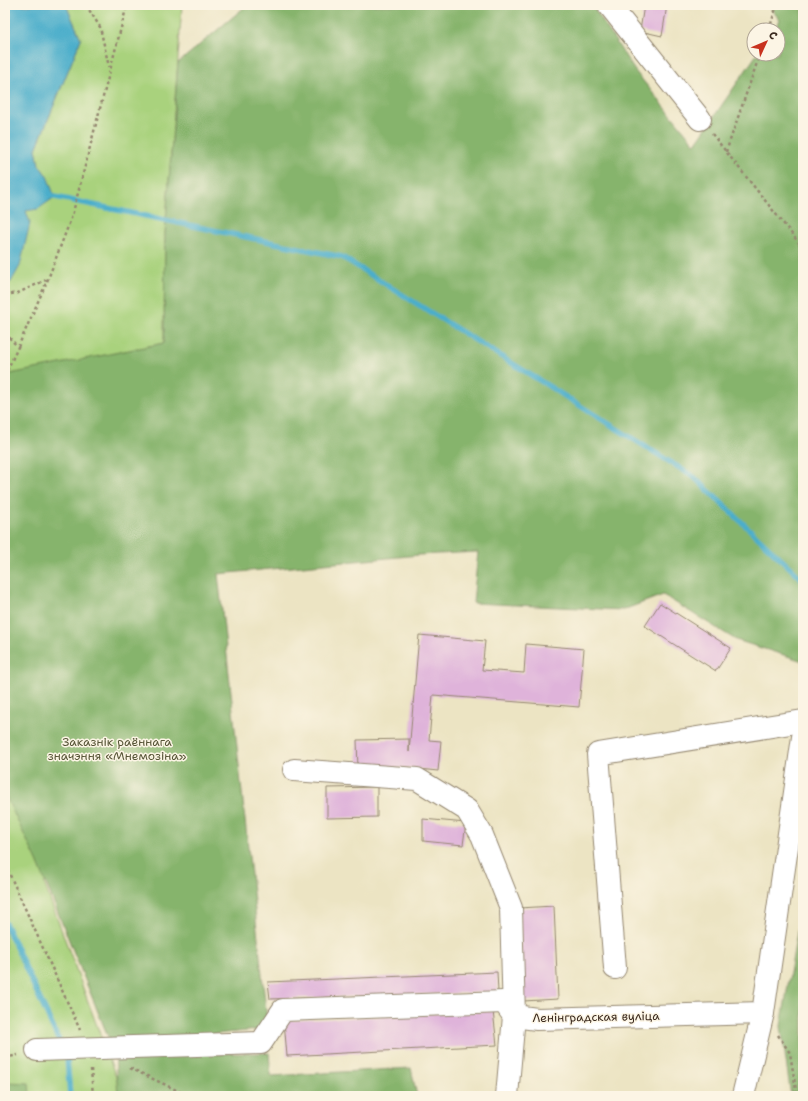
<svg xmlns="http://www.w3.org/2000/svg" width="808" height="1101" font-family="'Shantell Sans',sans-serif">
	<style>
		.green { fill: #a9d27d; stroke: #727e4e }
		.forest { fill: #86b46c; stroke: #606f45 }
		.water { fill: #4caecb; stroke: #446c74 }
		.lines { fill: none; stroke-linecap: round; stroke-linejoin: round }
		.stream { stroke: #4caecb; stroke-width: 5.5 }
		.building { fill: #dfb3da }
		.minor-casing { stroke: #948770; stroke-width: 24 }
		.path { stroke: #948770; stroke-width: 2.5; stroke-dasharray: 3 3; stroke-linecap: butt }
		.minor { stroke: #fff; stroke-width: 22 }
		.labels { text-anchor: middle; stroke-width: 3; stroke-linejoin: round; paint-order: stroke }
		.park-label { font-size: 12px; fill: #565436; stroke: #fcf5e5 }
		.street-label { font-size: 12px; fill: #3b2a1e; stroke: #fcf5e5 }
	</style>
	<rect width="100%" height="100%" fill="#fcf5e5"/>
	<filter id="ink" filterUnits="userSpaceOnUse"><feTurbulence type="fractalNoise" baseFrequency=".025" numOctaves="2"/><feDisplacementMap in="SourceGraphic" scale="8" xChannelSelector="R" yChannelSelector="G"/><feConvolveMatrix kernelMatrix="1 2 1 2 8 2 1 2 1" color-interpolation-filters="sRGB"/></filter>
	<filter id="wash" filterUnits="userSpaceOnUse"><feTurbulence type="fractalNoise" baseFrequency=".012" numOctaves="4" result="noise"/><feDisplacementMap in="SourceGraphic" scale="16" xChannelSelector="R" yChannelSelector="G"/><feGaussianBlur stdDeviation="0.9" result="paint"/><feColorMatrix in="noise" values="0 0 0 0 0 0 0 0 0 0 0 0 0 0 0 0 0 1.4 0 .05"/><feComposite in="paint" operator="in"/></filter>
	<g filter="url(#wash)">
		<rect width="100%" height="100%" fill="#ece4c3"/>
		<path class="green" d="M66,5H182L165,234L164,343L69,363L239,835L44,883L123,1096H5V285L11,282L26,211L47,176L39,165L36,149L81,39Z"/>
		<g class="forest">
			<path d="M247,5H592L635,71L695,144L757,54H778V30H774L780,20L768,5H803V661L736,640L663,595L623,610L473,603L478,552L419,555L218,574L268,1029L111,1044L37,861L5,795V375L164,343L165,234L178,63Z"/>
			<path d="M803,897V1096H791L781,1026Z"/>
			<path d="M269,1053L271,1076L411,1068L417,1096H118L115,1055Z"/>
			<path d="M5,1082L29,1083L30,1096H5Z"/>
		</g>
		<path class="water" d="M5,5H66L81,39L36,149L39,165L47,176L55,197L38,209L26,211L30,223L20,266L11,282L5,285Z"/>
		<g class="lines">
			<g class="stream">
				<path d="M55,197L342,257L694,477L803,580"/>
				<path d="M5,923L61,1045"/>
				<path d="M65,1053L67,1058L70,1096"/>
			</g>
		</g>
		<g id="blocks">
			<g class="building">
				<path d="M644,5H667L662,36L640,31Z"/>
				<path d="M660,603L731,648L716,671L645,626Z"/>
				<path d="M419,635L485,641L482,670L524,673L526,644L584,649L579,707L433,695L429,740L441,741L438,771L409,768L358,769L357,740L409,739V752Z"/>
				<path d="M377,787V817L327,818V788Z"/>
				<path d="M423,819L466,823L463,845L423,841Z"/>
				<path d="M554,906L558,999L523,1001L519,908Z"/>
				<path d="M497,972L498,992L270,999L268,982Z"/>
				<path d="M493,1011L497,1045L287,1056L284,1021Z"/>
			</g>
		</g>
	</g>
	<g filter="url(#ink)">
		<use href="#blocks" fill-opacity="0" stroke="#948770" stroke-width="1"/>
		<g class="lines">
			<defs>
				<g id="minor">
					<path d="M609,5L700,119"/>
					<path d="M294,770L417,779L467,810L482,835L511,908L514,1016L507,1096"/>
					<path d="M615,968L598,754L803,721"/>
					<path d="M514,1016L537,1019L763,1013"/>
					<path d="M37,1050L261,1043L283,1010L504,1002L514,1016"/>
					<path d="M743,1096L763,1013L803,737"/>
				</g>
			</defs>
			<use href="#minor" class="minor-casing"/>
			<g class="path">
				<path d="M86,5L100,27L109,67"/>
				<path d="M769,30L777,5"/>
				<path d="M712,134L803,248"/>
				<path d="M726,152L760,54"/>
				<path d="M5,295L18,293L48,279"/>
				<path d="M5,333L18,347L5,375"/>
				<path d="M18,347L48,279L72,216L127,5"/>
				<path d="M5,864L80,1030"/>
				<path d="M778,1035L790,1053L797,1096"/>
				<path d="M5,1058L18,1055"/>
				<path d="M130,1068L189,1096"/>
				<path d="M91,1069L93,1096"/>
			</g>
			<use href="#minor" class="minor"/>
		</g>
	</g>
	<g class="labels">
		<g class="park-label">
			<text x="117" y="746">Заказнік раённага<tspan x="117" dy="14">значэння «Мнемозіна»</tspan></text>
		</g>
		<g class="street-label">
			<text transform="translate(596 1017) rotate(-1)" y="4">Ленінградская вуліца</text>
		</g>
	</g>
	<rect width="808" height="1101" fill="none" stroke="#fcf5e5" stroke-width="20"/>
	<g transform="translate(766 42) rotate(46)"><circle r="19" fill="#fcf5e5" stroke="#afa495"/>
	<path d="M0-3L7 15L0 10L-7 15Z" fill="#c8321e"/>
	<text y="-6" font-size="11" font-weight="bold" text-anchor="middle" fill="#3b2a1e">С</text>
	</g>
</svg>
